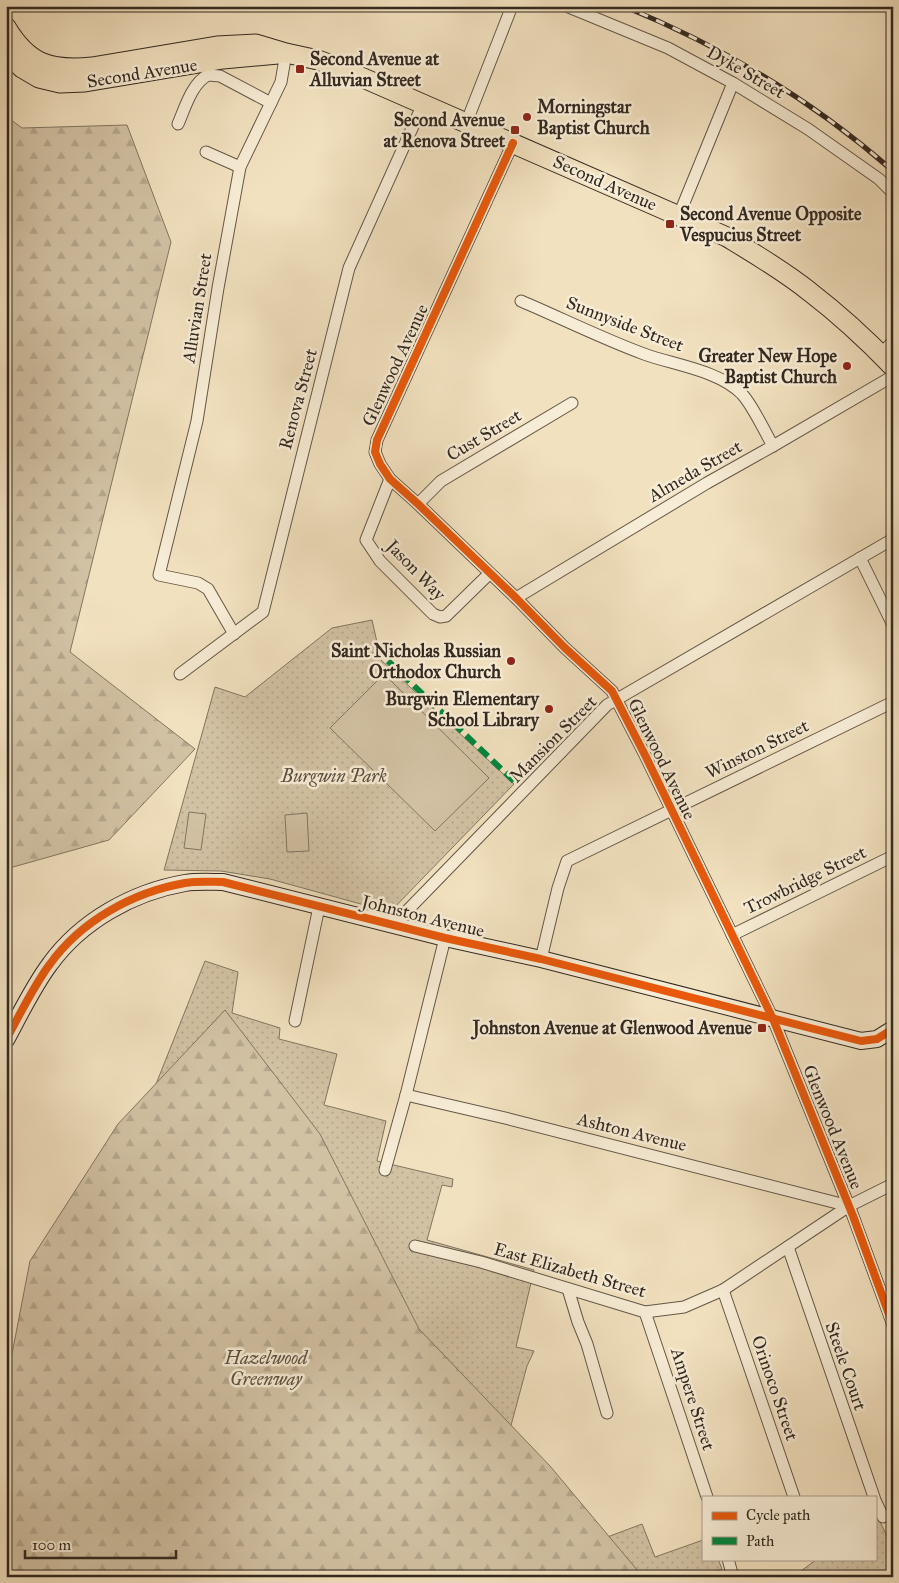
<svg xmlns="http://www.w3.org/2000/svg" width="899" height="1583" font-family="'IM FELL Great Primer',serif">
	<style>
		.grass { fill: url(#grass-dots); stroke: #827662 }
		.forest { fill: url(#forest-firs); stroke: #827662 }
		.pitch { fill: #d2c2a4; stroke: #827662 }
		.lines { fill: none; stroke-linecap: round; stroke-linejoin: round }
		.street-casing { stroke: #635748; stroke-width: 13 }
		.secondary-casing { stroke: #332921; stroke-width: 18 }
		.primary-casing { stroke: #332921; stroke-width: 21 }
		.street { stroke: #f7ecd5; stroke-width: 11 }
		.secondary { stroke: #f7ecd5; stroke-width: 16 }
		.primary { stroke: #f2e1bf; stroke-width: 19 }
		.rail-casing { stroke: #332921; stroke-width: 5 }
		.rail { stroke: #f7ecd5; stroke-width: 3; stroke-dasharray: 9; stroke-linecap: butt }
		.quiet { stroke: #00873e; stroke-width: 6; stroke-dasharray: 12 6; stroke-linecap: butt }
		.cycleway-casing { stroke: #f7ecd5; stroke-width: 11 }
		.cycleway { stroke: #e8590c; stroke-width: 8 }
		.poi-dot { fill: #8f2418; stroke: #f7ecd5; stroke-width: 2 }
		.labels { text-anchor: middle; stroke-width: 5; stroke-linejoin: round; paint-order: stroke }
		.poi-label { font-size: 18px; font-weight: bold; fill: #332921; stroke: #f7ecd5; text-anchor: end }
		.street-label { font-size: 18px; fill: #332921; stroke: #f7ecd5 }
		.park-label { font-size: 18px; font-style: italic; fill: #5b4f42; stroke: #f7ecd5 }
	</style>
	<defs>
		<pattern id="grass-dots" width="8" height="8" patternUnits="userSpaceOnUse" patternTransform="scale(1.25)"><rect width="8" height="8" fill="#d2c2a4"/><path d="M2 2h.1M6 6h.1" fill="none" stroke="#b5a78d" stroke-width="1.8" stroke-linecap="round"/></pattern>
		<pattern id="forest-firs" width="22" height="20" patternUnits="userSpaceOnUse" patternTransform="scale(1.25)"><rect width="22" height="20" fill="#d2c2a4"/><path d="M5 1l3.5 6h-7zM16 11l3.5 6h-7z" fill="#b5a78d"/></pattern>
	</defs>
	<rect width="100%" height="100%" fill="#f2e1bf"/>
	<filter id="stains"><feTurbulence type="fractalNoise" baseFrequency=".004" numOctaves="4"/><feColorMatrix values="0 0 0 0 .2 0 0 0 0 .09 0 0 0 0 .02 0 0 0 .5 -.17"/></filter>
	<radialGradient id="worn" r=".72"><stop offset=".6" stop-color="#630" stop-opacity="0"/><stop offset="1" stop-color="#630" stop-opacity=".3"/></radialGradient>
	<g class="grass">
		<path d="M372,620L381,660L514,784L390,912L270,879L221,871L164,870L215,687L245,697L332,628Z"/>
		<path d="M205,961L238,972L232,1013L280,1028L279,1039L337,1054L324,1105L386,1121L377,1161L453,1179L452,1187L442,1185L427,1240L534,1270L516,1347L534,1351L527,1366L499,1470L549,1559L642,1524L655,1557L703,1540V1559H718L722,1569L700,1577H6V1461Z"/>
		<path d="M877,1516L893,1548V1577H793L817,1559H875V1517Z"/>
	</g>
	<g class="forest">
		<path d="M6,116L22,128L127,125L171,242L70,652L195,749L109,840L6,869Z"/>
		<path d="M225,1010L320,1134L419,1329L550,1466L643,1577H6V1385L30,1261L118,1124Z"/>
	</g>
	<g class="pitch">
		<path d="M384,674L489,778L435,831L330,728Z"/>
		<path d="M189,812L206,814L201,850L184,848Z"/>
		<path d="M307,813L309,851L287,852L285,815Z"/>
	</g>
	<g class="lines">
		<defs>
			<g id="street">
				<path d="M566,6L668,48L733,83L808,129L879,179L893,193"/>
				<path d="M467,121L512,6"/>
				<path d="M178,124C185,108 192,83 208,75L220,76L271,103"/>
				<path d="M513,143L377,440L375,452L380,464L390,479L418,504L516,598L565,648L612,691L645,755L773,1019L853,1216L893,1325"/>
				<path d="M206,152L240,167"/>
				<path d="M679,215L733,83"/>
				<path d="M521,301C561,318 603,339 644,354C674,365 718,370 742,394C753,406 765,432 773,446"/>
				<path d="M880,354L893,342"/>
				<path d="M390,479L366,540L380,561L433,614L440,617L446,616L489,574"/>
				<path d="M418,504L441,481L572,403"/>
				<path d="M860,558L893,625"/>
				<path d="M516,598L707,483L773,446L893,376"/>
				<path d="M234,634L208,589L198,583L159,575L197,421L218,288L240,167L281,82L286,53"/>
				<path d="M180,674L263,612L349,268L423,104"/>
				<path d="M399,926L402,916L607,705L893,539"/>
				<path d="M732,935L893,856"/>
				<path d="M541,959L558,888L567,861L893,702"/>
				<path d="M295,1021L319,907"/>
				<path d="M406,1095L509,1119L849,1206"/>
				<path d="M385,1170L406,1095L445,938"/>
				<path d="M415,1246L481,1262L645,1312L684,1307L723,1290L849,1206L893,1184"/>
				<path d="M788,1247L874,1497"/>
				<path d="M568,1289L578,1322L587,1344L607,1413"/>
				<path d="M723,1290L794,1497"/>
				<path d="M645,1312L707,1497"/>
				<path d="M875,1500L883,1517L893,1513"/>
				<path d="M728,1559L733,1577"/>
			</g>
			<path id="secondary" d="M6,1040C19,1016 34,985 50,964C81,921 133,892 185,883C197,881 210,882 223,882L445,938L541,959L861,1041L877,1039L893,1029"/>
			<g id="primary">
				<path d="M6,27C28,64 50,71 92,67L217,46L256,44L286,53L318,60L345,70L727,237C755,254 784,271 810,292C840,315 867,340 893,367"/>
				<path d="M6,52L22,68L39,78L60,83L85,82L223,59L278,54"/>
			</g>
		</defs>
		<use href="#street" class="street-casing"/>
		<use href="#secondary" class="secondary-casing"/>
		<use href="#primary" class="primary-casing"/>
		<use href="#street" class="street"/>
		<use href="#secondary" class="secondary"/>
		<use href="#primary" class="primary"/>
		<defs>
			<g id="rail">
				<path d="M623,6C722,46 812,100 893,171"/>
				<path d="M6,11L20,6"/>
			</g>
		</defs>
		<use href="#rail" class="rail-casing"/>
		<use href="#rail" class="rail"/>
		<path class="quiet" d="M388,661L517,784"/>
		<defs>
			<g id="cycleway">
				<path d="M513,143L377,440L375,452L380,464L390,479L418,504L516,598L565,648L612,691L645,755L773,1019L853,1216L893,1325"/>
				<path d="M6,1040C19,1016 34,985 50,964C81,921 133,892 185,883C197,881 210,882 223,882L445,938L541,959L861,1041L877,1039L893,1029"/>
			</g>
		</defs>
		<use href="#cycleway" class="cycleway-casing"/>
		<use href="#cycleway" class="cycleway"/>
	</g>
	<g class="poi-dot">
		<rect x="295" y="64" width="10" height="10" rx="2.5"/>
		<circle cx="527" cy="117" r="5"/>
		<rect x="510" y="125" width="10" height="10" rx="2.5"/>
		<rect x="665" y="219" width="10" height="10" rx="2.5"/>
		<circle cx="847" cy="366" r="5"/>
		<circle cx="511" cy="661" r="5"/>
		<circle cx="549" cy="709" r="5"/>
		<rect x="757" y="1023" width="10" height="10" rx="2.5"/>
	</g>
	<g class="labels">
		<g class="poi-label">
			<text x="310" y="65" text-anchor="start">Second Avenue at<tspan x="310" dy="21">Alluvian Street</tspan></text>
			<text x="537" y="113" text-anchor="start">Morningstar<tspan x="537" dy="21">Baptist Church</tspan></text>
			<text x="505" y="126">Second Avenue<tspan x="505" dy="21">at Renova Street</tspan></text>
			<text x="680" y="220" text-anchor="start">Second Avenue Opposite<tspan x="680" dy="21">Vespucius Street</tspan></text>
			<text x="837" y="362">Greater New Hope<tspan x="837" dy="21">Baptist Church</tspan></text>
			<text x="501" y="657">Saint Nicholas Russian<tspan x="501" dy="21">Orthodox Church</tspan></text>
			<text x="539" y="705">Burgwin Elementary<tspan x="539" dy="21">School Library</tspan></text>
			<text x="752" y="1034">Johnston Avenue at Glenwood Avenue</text>
		</g>
		<g class="street-label">
			<text transform="translate(746 72) rotate(30)" y="6">Dyke Street</text>
			<text transform="translate(142 73) rotate(-9)" y="6">Second Avenue</text>
			<text transform="translate(605 183) rotate(24)" y="6">Second Avenue</text>
			<text transform="translate(197 308) rotate(-81)" y="6">Alluvian Street</text>
			<text transform="translate(625 324) rotate(21)" y="6">Sunnyside Street</text>
			<text transform="translate(395 365) rotate(-65)" y="6">Glenwood Avenue</text>
			<text transform="translate(298 399) rotate(-75)" y="6">Renova Street</text>
			<text transform="translate(484 435) rotate(-31)" y="6">Cust Street</text>
			<text transform="translate(695 471) rotate(-30)" y="6">Almeda Street</text>
			<text transform="translate(416 570) rotate(46)" y="6">Jason Way</text>
			<text transform="translate(553 739) rotate(-45)" y="6">Mansion Street</text>
			<text transform="translate(757 749) rotate(-26)" y="6">Winston Street</text>
			<text transform="translate(662 759) rotate(64)" y="6">Glenwood Avenue</text>
			<text transform="translate(805 880) rotate(-26)" y="6">Trowbridge Street</text>
			<text transform="translate(423 916) rotate(14)" y="6">Johnston Avenue</text>
			<text transform="translate(833 1127) rotate(68)" y="6">Glenwood Avenue</text>
			<text transform="translate(632 1132) rotate(14)" y="6">Ashton Avenue</text>
			<text transform="translate(570 1270) rotate(16)" y="6">East Elizabeth Street</text>
			<text transform="translate(846 1366) rotate(71)" y="6">Steele Court</text>
			<text transform="translate(775 1388) rotate(71)" y="6">Orinoco Street</text>
			<text transform="translate(693 1399) rotate(72)" y="6">Ampere Street</text>
		</g>
		<g class="park-label">
			<text x="334" y="782">Burgwin Park</text>
			<text x="266" y="1364">Hazelwood<tspan x="266" dy="21">Greenway</tspan></text>
		</g>
	</g>
	<rect width="899" height="1583" fill="none" stroke="#f2e1bf" stroke-width="25"/>
	<rect x="8" y="8" width="884" height="1568" fill="none" stroke="#332921" stroke-width="2.5"/>
	<rect x="12" y="12" width="874" height="1558" fill="none" stroke="#332921"/>
	<rect x="702" y="1496" width="175" height="65" fill="#f7ecd5" stroke="#a99e8d"/>
	<rect x="712" y="1512" width="25" height="8" fill="#e8590c" stroke="#a99e8d"/>
	<text x="746" y="1520" font-size="15" fill="#332921">Cycle path</text>
	<rect x="712" y="1537" width="25" height="8" fill="#00873e" stroke="#a99e8d"/>
	<text x="746" y="1546" font-size="15" fill="#332921">Path</text>
	<path d="M25 1550v8h151v-8" fill="none" stroke="#332921" stroke-width="2.5"/>
	<text x="32" y="1550" font-size="15" fill="#332921" stroke="#f7ecd5" stroke-width="4" paint-order="stroke">100 m</text>
	<rect width="100%" height="100%" filter="url(#stains)"/>
	<rect width="100%" height="100%" fill="url(#worn)"/>
</svg>
